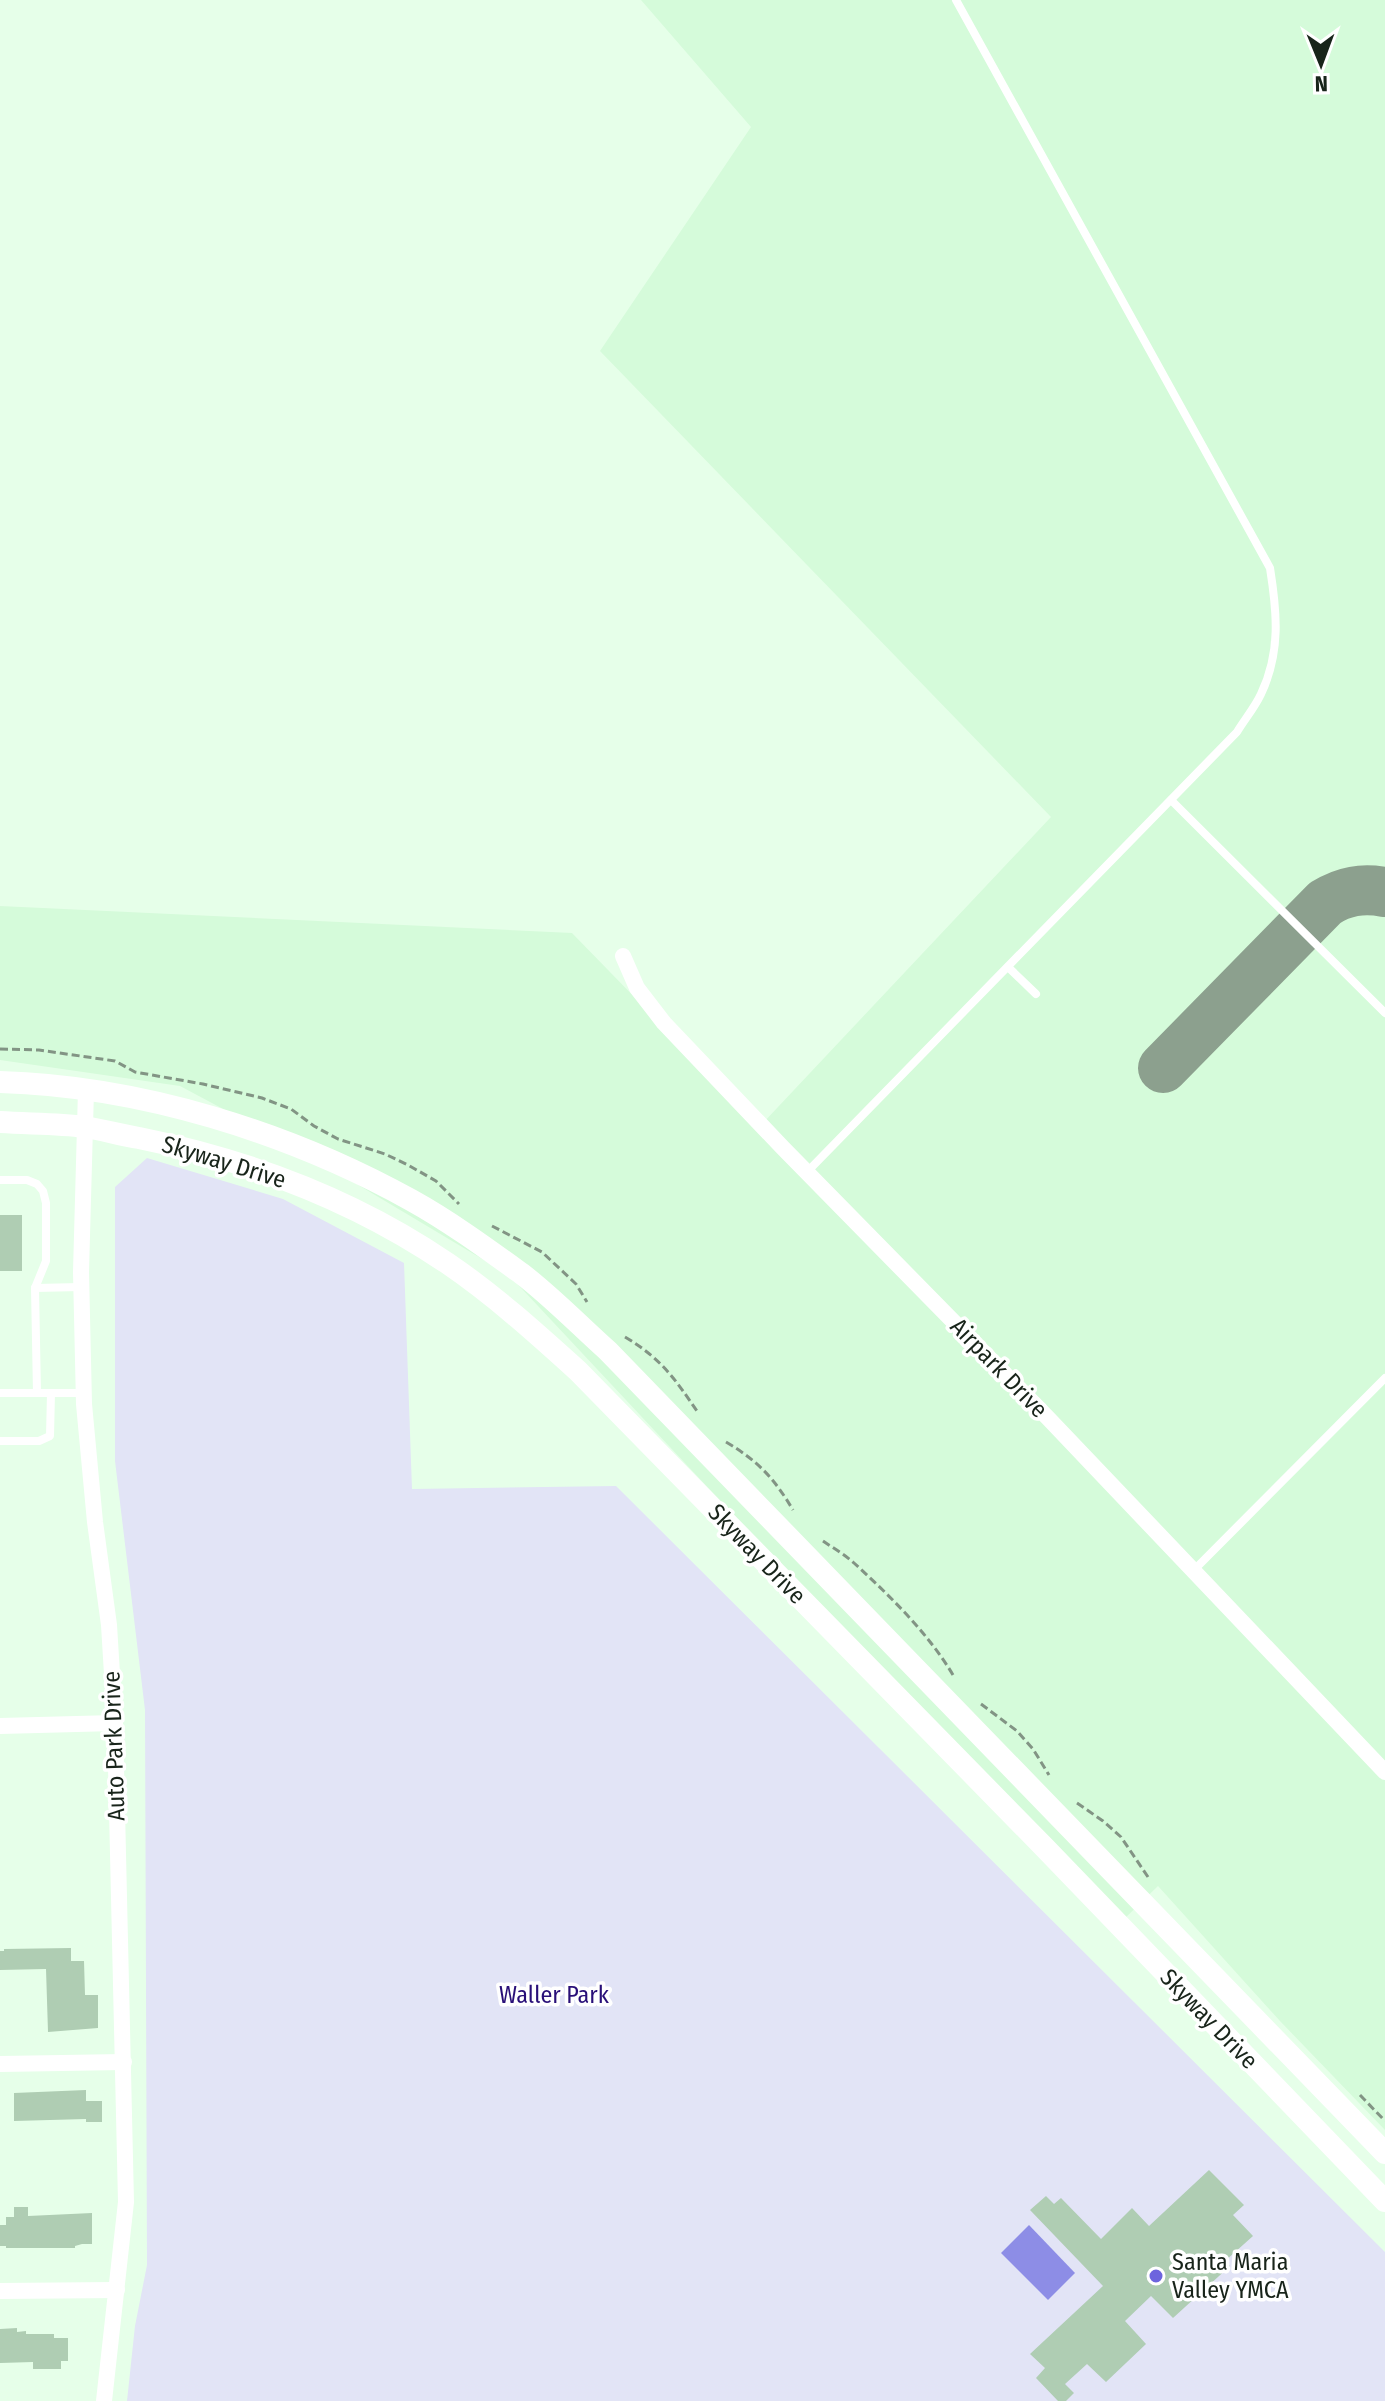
<svg xmlns="http://www.w3.org/2000/svg" width="1385" height="2401" font-family="'Fira Sans Condensed',sans-serif">
	<style>
		.built { fill: #d5fbda }
		.green { fill: #e2e4f6 }
		.water { fill: #8d8de6 }
		.lines { fill: none; stroke-linecap: round; stroke-linejoin: round }
		.taxiway { stroke: #8ca08e; stroke-width: 50 }
		.building { fill: #afcdb3 }
		.path { stroke: #829484; stroke-width: 3; stroke-dasharray: 8 4; stroke-linecap: butt }
		.lane { stroke: #fff; stroke-width: 8 }
		.street { stroke: #fff; stroke-width: 16 }
		.secondary { stroke: #fff; stroke-width: 22 }
		.poi-dot { fill: #6d64de; stroke: #fff; stroke-width: 3 }
		.labels { text-anchor: middle; stroke-width: 7; stroke-linejoin: round; paint-order: stroke }
		.street-label { font-size: 24px; fill: #18241a; stroke: #fff }
		.park-label { font-size: 24px; fill: #290f78; stroke: #fff }
		.poi-label { font-size: 24px; fill: #18241a; stroke: #fff; text-anchor: start }
	</style>
	<rect width="100%" height="100%" fill="#e6ffe9"/>
	<path class="built" d="M641,0H1385V2130L1280,2021L1158,1886L1121,1922L742,1524L509,1275L298,1149L180,1086L0,1060V906L572,933L760,1126L1051,817L600,351L751,127Z"/>
	<path class="green" d="M147,1158L283,1199L404,1263L412,1489L616,1486L1385,2252V2401H127L135,2326L147,2265L145,1710L115,1461V1187Z"/>
	<path class="water" d="M1029,2225L1075,2273L1048,2300L1001,2253Z"/>
	<g class="lines">
		<path class="taxiway" d="M1163,1068L1325,903C1344,891 1362,888 1385,892"/>
	</g>
	<g class="building">
		<rect x="0" y="1215" width="22" height="56"/>
		<path d="M71,1948V1961H84L85,1995H98V2028L48,2032L46,1969L0,1970V1951H4V1949Z"/>
		<path d="M86,2090V2101H102V2122H86V2119L14,2121V2093Z"/>
		<path d="M1209,2170L1244,2205L1233,2215L1253,2236L1225,2261L1230,2266L1173,2318L1151,2296L1125,2321L1146,2344L1106,2382L1087,2364L1065,2384L1074,2393L1066,2401H1058L1036,2378L1045,2368L1030,2354L1103,2286L1030,2210L1046,2196L1054,2204L1061,2198L1101,2239L1132,2208L1149,2226Z"/>
		<path d="M14,2207H28V2216L92,2213V2244H82L75,2246V2248H6V2246H0V2225H6V2217H14Z"/>
		<path d="M17,2328V2332L26,2331V2334H54V2338H68V2361H61V2369H33V2362L0,2363V2329Z"/>
	</g>
	<g class="lines">
		<g class="path">
			<path d="M0,1049L39,1050L115,1061L135,1072L203,1084L262,1098L291,1109L314,1126L338,1139L385,1154L408,1165L436,1181L459,1204"/>
			<path d="M492,1226L542,1252L576,1284L587,1302"/>
			<path d="M625,1337C662,1359 675,1379 699,1414"/>
			<path d="M726,1442C758,1461 774,1478 793,1510"/>
			<path d="M823,1541C833,1548 844,1554 854,1563C890,1596 928,1633 953,1675"/>
			<path d="M981,1704L1017,1731L1033,1749L1049,1775"/>
			<path d="M1077,1803L1103,1821L1121,1837L1148,1877"/>
			<path d="M1360,2095L1385,2121"/>
		</g>
		<g class="lane">
			<path d="M1171,800L1385,1013"/>
			<path d="M1008,967L1036,994"/>
			<path d="M807,1172L1237,732C1245,719 1255,707 1261,694C1281,652 1277,612 1270,568L956,0"/>
			<path d="M0,1180H27L37,1184L43,1191L46,1203V1261L35,1288L37,1393"/>
			<path d="M35,1288L81,1287"/>
			<path d="M0,1393H83"/>
			<path d="M0,1441H39L50,1436L51,1393"/>
			<path d="M1194,1570L1385,1378"/>
		</g>
		<g class="street">
			<path d="M623,956L637,988L664,1023L783,1148L1048,1418L1385,1772"/>
			<path d="M86,1090L81,1272L84,1404L95,1522L109,1625L115,1723L126,2202L104,2401"/>
			<path d="M0,1726L115,1723"/>
			<path d="M0,2064L124,2062"/>
			<path d="M0,2291L117,2290"/>
		</g>
		<g class="secondary">
			<path d="M0,1082C140,1086 288,1132 411,1200C449,1221 486,1248 522,1274C552,1297 580,1326 608,1351L1385,2153"/>
			<path d="M0,1122C28,1124 57,1123 85,1127C103,1130 121,1135 139,1138C248,1160 354,1200 447,1263C494,1295 536,1333 578,1371L1045,1848L1385,2201"/>
		</g>
	</g>
	<circle class="poi-dot" cx="1156" cy="2276" r="8"/>
	<g class="labels">
		<g class="street-label">
			<text transform="translate(224 1162) rotate(17)" y="8">Skyway Drive</text>
			<text transform="translate(999 1368) rotate(46)" y="8">Airpark Drive</text>
			<text transform="translate(757 1554) rotate(46)" y="8">Skyway Drive</text>
			<text transform="translate(114 1746) rotate(-92)" y="8">Auto Park Drive</text>
			<text transform="translate(1209 2019) rotate(46)" y="8">Skyway Drive</text>
		</g>
		<g class="park-label">
			<text x="554" y="2003">Waller Park</text>
		</g>
		<g class="poi-label">
			<text x="1172" y="2270">Santa Maria<tspan x="1172" dy="28">Valley YMCA</tspan></text>
		</g>
	</g>
	<g transform="translate(1321 64) rotate(179)" stroke="#ffffff" stroke-width="6" paint-order="stroke">
	<path d="M0-6L14 30L0 20L-14 30Z" fill="#18241a"/>
	<text y="-12" font-size="22" font-weight="bold" text-anchor="middle" fill="#18241a">N</text>
	</g>
</svg>
